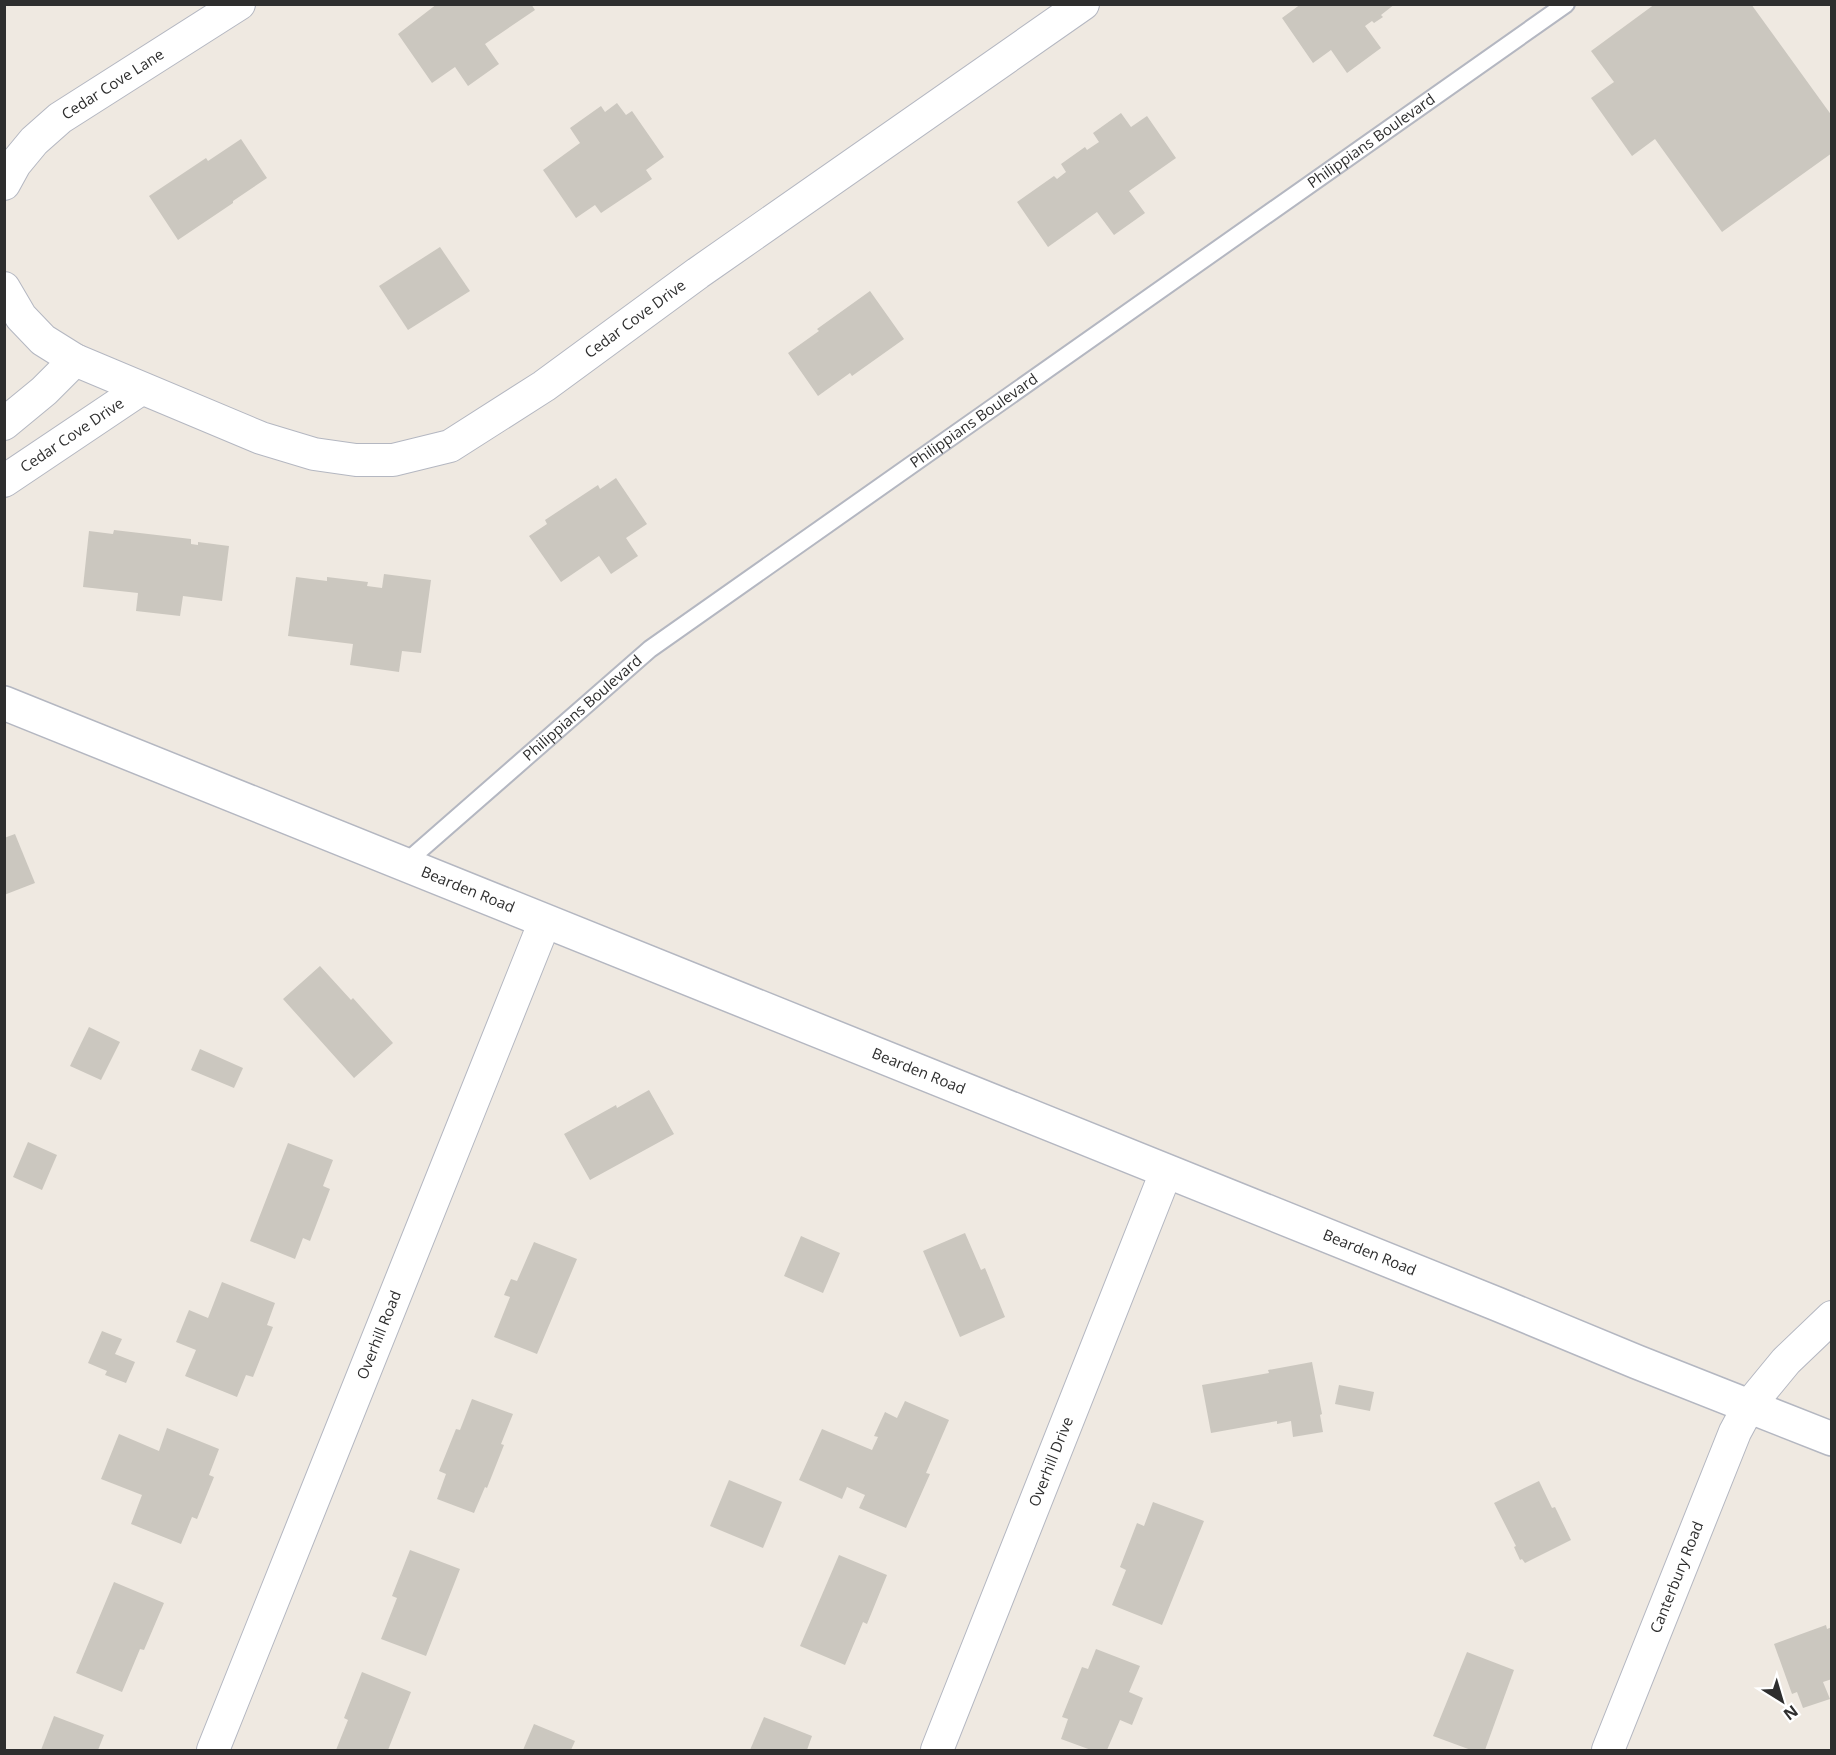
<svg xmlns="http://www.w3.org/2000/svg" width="1836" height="1755" font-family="'Open Sans',sans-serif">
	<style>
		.building { fill: #cbc7bf }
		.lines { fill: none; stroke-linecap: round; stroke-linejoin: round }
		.service-casing { stroke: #b4b7c1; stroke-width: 20 }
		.minor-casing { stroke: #b4b7c1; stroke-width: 34 }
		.tertiary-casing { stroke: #b4b7c1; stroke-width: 36 }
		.service { stroke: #fff; stroke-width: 16 }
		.minor { stroke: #fff; stroke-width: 32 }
		.tertiary { stroke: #fff; stroke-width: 33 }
		.labels { text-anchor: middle; stroke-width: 4.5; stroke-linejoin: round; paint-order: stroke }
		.street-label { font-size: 15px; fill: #2e2e2e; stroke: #fff }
	</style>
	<rect width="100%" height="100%" fill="#efe9e1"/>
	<g class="building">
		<path d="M437,4L439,6L442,4H531L535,10L485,44L499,64L468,86L455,67L432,83L398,34Z"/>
		<path d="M1301,4H1395L1381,15L1383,17L1374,23L1372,21L1365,26L1381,48L1347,73L1331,50L1313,63L1282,18Z"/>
		<path d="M1655,4H1751L1832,116V153L1722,232L1655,139L1632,156L1591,98L1614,82L1591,51Z"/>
		<path d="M617,103L626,115L632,111L664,157L646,170L652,179L601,213L595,205L576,218L543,170L580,143L570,128L601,106L605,112Z"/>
		<path d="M1121,113L1131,127L1147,116L1176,158L1129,191L1145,213L1114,235L1097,212L1048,247L1017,202L1054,176L1057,179L1066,172L1061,164L1085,147L1087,150L1099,142L1093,133Z"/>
		<path d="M241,139L267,178L233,201V203L178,240L149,196L206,158L208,161Z"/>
		<path d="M440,247L470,291L408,330L379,286Z"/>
		<path d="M870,291L904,339L852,376L850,373L818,396L788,353L819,331L817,329Z"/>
		<path d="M616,478L647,524L626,538L638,556L611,574L599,556L561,582L529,536L547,524L545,520L598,485L600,489Z"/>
		<path d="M114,530L191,539V544L198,545V542L229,546L222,601L183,596L180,616L136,611L138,593L83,587L89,531L113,534Z"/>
		<path d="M384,574L431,580L421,653L402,651L399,672L350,665L353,644L288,636L296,577L327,581V577L368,582L367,586L382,588Z"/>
		<path d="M15,834L35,883L4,895V838Z"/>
		<path d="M320,966L351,1000L353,998L393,1043L354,1078L283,999Z"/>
		<path d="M89,1027L120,1042L101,1080L70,1066Z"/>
		<path d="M200,1049L243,1068L234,1088L191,1070Z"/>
		<path d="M649,1090L674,1134L590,1180L564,1134L616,1105L617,1108Z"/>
		<path d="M28,1142L57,1155L42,1190L13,1177Z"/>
		<path d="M288,1143L333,1160L323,1186L330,1189L310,1241L303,1238L295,1259L250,1241Z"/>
		<path d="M965,1233L981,1270L985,1268L1005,1317L960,1337L923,1251Z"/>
		<path d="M801,1236L840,1253L823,1293L784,1276Z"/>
		<path d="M534,1242L577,1259L537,1354L494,1337L510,1297L504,1295L511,1279L517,1281Z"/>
		<path d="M222,1282L275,1303L267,1325L273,1327L253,1377L246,1375L237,1397L185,1376L196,1350L176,1342L189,1310L208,1318Z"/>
		<path d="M102,1331L122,1339L115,1354L135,1362L126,1383L105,1375L107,1371L88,1363Z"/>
		<path d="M1312,1362L1322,1414L1320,1415L1323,1432L1293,1437L1291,1421L1277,1424V1421L1211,1433L1202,1385L1269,1373L1268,1370Z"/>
		<path d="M1339,1385L1374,1392L1370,1411L1335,1404Z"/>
		<path d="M472,1399L513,1414L501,1444L504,1445L487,1488L485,1487L474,1513L437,1499L446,1474L439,1471L456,1429L460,1430Z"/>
		<path d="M905,1401L949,1420L926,1473L930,1474L906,1528L859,1508L865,1495L847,1487L842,1499L799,1480L822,1429L872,1450L878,1437L874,1436L885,1412L897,1418Z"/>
		<path d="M167,1428L219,1449L209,1475L214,1477L197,1519L192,1517L181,1544L131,1524L142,1495L101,1479L119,1434L159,1451Z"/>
		<path d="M729,1480L782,1502L763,1548L710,1526Z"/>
		<path d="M1539,1481L1552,1508L1555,1507L1571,1540L1525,1563L1522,1559L1520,1560L1514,1547L1516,1546L1494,1503Z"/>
		<path d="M1153,1502L1204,1521L1162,1625L1112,1605L1126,1570L1120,1567L1137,1523L1144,1526Z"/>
		<path d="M410,1550L460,1569L426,1656L381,1639L397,1598L392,1596Z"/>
		<path d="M839,1555L887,1575L867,1624L863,1622L845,1665L800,1646Z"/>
		<path d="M114,1582L164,1603L144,1650L140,1649L122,1692L76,1673Z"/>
		<path d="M1826,1625L1827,1629L1832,1627V1679L1823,1682L1830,1699L1803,1708L1797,1692L1792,1694L1774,1644Z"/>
		<path d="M1096,1649L1140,1666L1129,1692L1143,1698L1132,1725L1120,1720L1107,1750H1091L1061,1739L1068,1719L1062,1717L1082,1667L1088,1669Z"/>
		<path d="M1467,1652L1514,1670L1485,1750H1471L1433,1736Z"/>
		<path d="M362,1672L411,1692L388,1750H336L348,1720L344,1718Z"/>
		<path d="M54,1716L104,1735L98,1750H41Z"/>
		<path d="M764,1717L812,1736L807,1750H750Z"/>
		<path d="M534,1724L575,1741L571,1750H523Z"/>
	</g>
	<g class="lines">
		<defs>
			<g id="service">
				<path id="s1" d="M404,864L650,649L1566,4"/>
			</g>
			<g id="minor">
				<path id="s2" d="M4,184L15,164L34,141L60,118L239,4"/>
				<path id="s3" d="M4,288L21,317L43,340L75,360L261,438L314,454L356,460H393L450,446L544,386L698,273L1083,4"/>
				<path d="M4,424L44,391L75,360"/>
				<path id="s4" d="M4,481L141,389"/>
				<path id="s5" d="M213,1750L545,921"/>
				<path id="s6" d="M937,1750L1166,1172"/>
				<path id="s7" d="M1608,1750L1735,1432L1749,1406L1786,1361L1832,1317"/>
			</g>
			<g id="tertiary">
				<path id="s8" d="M4,703L1497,1304L1637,1362L1832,1439"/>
			</g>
		</defs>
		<use href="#service" class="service-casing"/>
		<use href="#minor" class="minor-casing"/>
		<use href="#tertiary" class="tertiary-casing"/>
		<use href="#service" class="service"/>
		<use href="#minor" class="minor"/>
		<use href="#tertiary" class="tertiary"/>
	</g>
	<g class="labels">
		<g class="street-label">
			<text dy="5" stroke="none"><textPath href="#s2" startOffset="150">Cedar Cove Lane</textPath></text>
			<text dy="5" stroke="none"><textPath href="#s1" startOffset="1209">Philippians Boulevard</textPath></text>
			<text dy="5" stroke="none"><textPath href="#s3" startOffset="723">Cedar Cove Drive</textPath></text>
			<text dy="5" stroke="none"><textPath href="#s1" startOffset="723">Philippians Boulevard</textPath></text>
			<text dy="5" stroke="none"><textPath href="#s4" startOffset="82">Cedar Cove Drive</textPath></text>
			<text dy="5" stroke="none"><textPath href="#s1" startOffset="237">Philippians Boulevard</textPath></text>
			<text dy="5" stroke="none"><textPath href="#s8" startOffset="500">Bearden Road</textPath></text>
			<text dy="5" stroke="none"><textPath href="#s8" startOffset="986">Bearden Road</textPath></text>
			<text dy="5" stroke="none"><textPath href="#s8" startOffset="1472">Bearden Road</textPath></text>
			<text dy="5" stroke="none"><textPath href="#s5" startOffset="447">Overhill Road</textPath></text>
			<text dy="5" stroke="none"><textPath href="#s6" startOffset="310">Overhill Drive</textPath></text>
			<text dy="5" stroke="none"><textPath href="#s7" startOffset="186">Canterbury Road</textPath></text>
		</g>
	</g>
	<rect width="1836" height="1755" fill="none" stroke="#2e2e2e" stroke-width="12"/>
	<g transform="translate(1782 1701) rotate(143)" stroke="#ffffff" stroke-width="4.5" paint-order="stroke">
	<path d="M0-4.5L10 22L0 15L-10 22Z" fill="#2e2e2e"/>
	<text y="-9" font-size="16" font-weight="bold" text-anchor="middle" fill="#2e2e2e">N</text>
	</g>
</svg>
